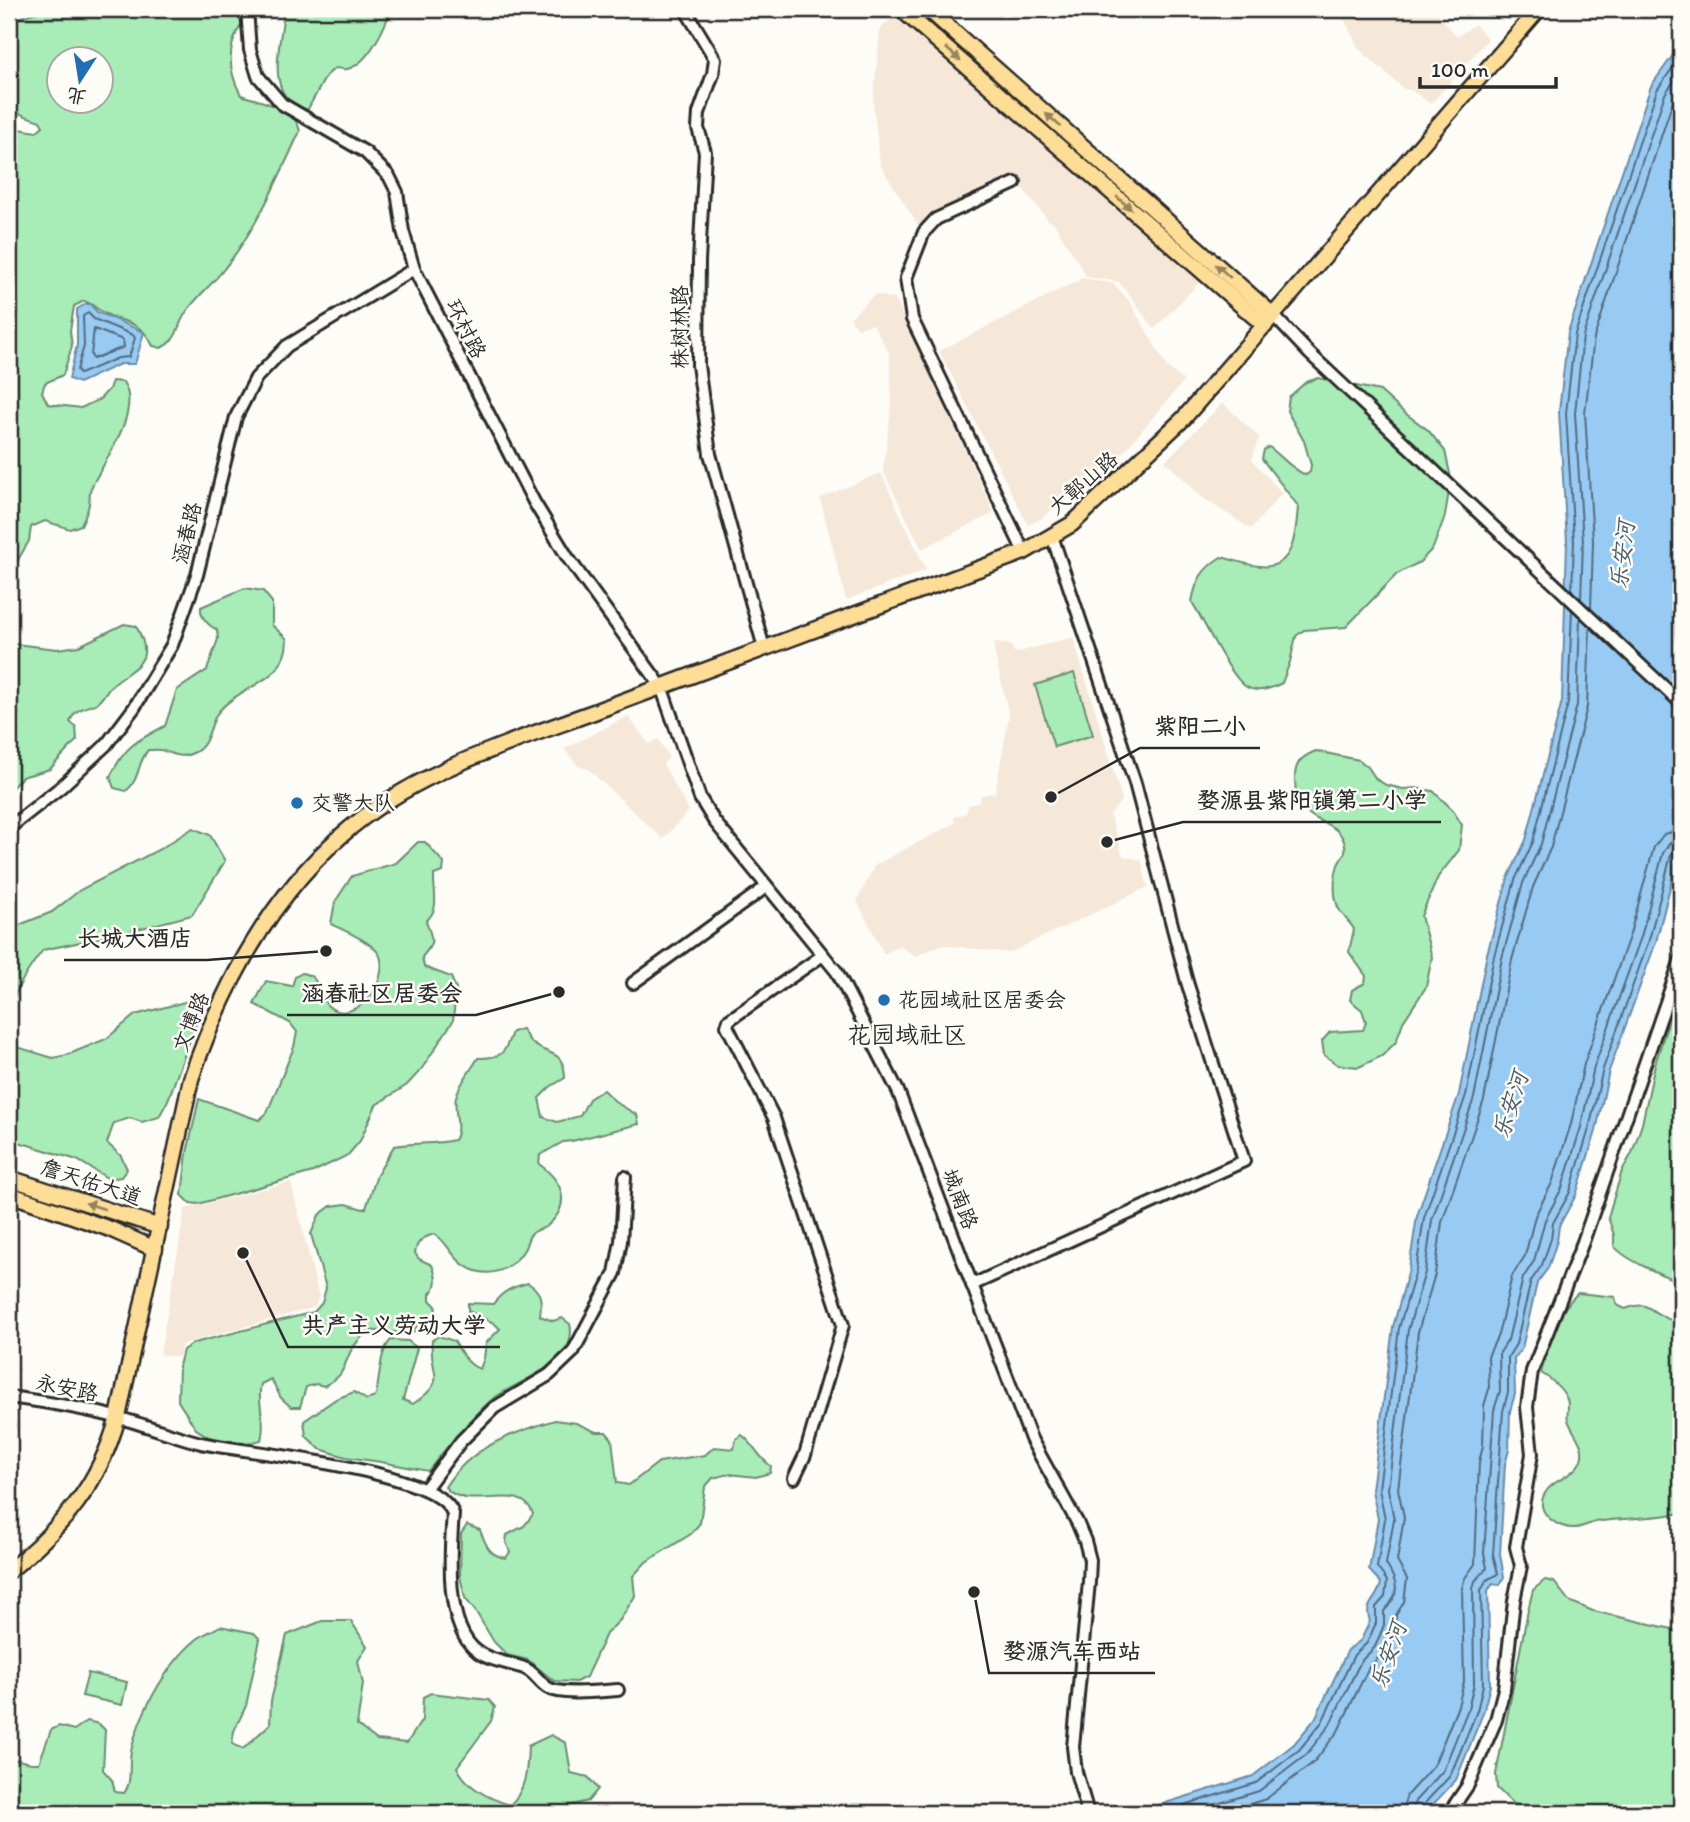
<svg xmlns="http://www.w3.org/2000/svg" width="1690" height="1822" font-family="Itim,'LXGW WenKai TC',sans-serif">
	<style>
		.built { fill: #f5e8d9 }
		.green { fill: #a8ecb7; stroke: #6a8c71; stroke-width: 2; fill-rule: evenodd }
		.water { fill: #97cbf4; stroke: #6c8ba4; stroke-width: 2 }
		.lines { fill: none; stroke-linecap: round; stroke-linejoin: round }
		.shore { stroke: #566b7b; stroke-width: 2 }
		.minor-casing { stroke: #2b2b2b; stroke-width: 16 }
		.major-casing { stroke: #2b2b2b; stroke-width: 19 }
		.minor { stroke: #fdfcf7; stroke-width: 10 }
		.major { stroke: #fedd96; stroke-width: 14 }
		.oneway { fill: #948460 }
		.poi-dot { fill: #1f6fb2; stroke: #fdfcf7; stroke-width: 2.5 }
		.labels { text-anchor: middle; stroke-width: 5; stroke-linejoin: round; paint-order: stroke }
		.street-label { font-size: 21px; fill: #2b2b2b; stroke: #fdfcf7 }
		.poi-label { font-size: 21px; fill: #2b2b2b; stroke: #fdfcf7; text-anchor: start }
		.water-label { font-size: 23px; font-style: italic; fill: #4b5b67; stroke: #fdfcf7 }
		.quarter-label { font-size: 24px; fill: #2b2b2b; stroke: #fdfcf7 }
		.leader { fill: none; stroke: #2b2b2b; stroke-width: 2.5 }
		.callout-dot { fill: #2b2b2b; stroke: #fdfcf7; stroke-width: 2.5 }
		.callout-label { font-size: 23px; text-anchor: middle; font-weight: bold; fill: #2b2b2b; stroke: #fdfcf7; stroke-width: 5; stroke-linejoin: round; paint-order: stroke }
	</style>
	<rect width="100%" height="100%" fill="#fdfcf7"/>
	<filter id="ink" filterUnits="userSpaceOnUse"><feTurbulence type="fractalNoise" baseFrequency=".0143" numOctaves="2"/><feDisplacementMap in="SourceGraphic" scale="14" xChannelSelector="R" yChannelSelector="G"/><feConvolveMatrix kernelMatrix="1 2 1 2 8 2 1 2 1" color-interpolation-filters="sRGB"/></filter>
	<g filter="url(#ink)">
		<g class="built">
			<path d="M1339,9H1434L1457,37L1475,24L1488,39L1431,104L1411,90L1404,89L1359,49Z"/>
			<path d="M900,11L1202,280L1154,329L1119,282L1087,277L1054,223L1048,220L1015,179L918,225L880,165L873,103L880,29Z"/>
			<path d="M1083,278L1114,284L1130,302L1167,367L1184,381L1114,463L1040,519L1028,525L939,351Z"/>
			<path d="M875,294L895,299L994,513L922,549L883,471L892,400L889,353L873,324L858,328L850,318Z"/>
			<path d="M1223,403L1259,437L1252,460L1282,493L1251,529L1203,498L1165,461Z"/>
			<path d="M881,473L926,570L846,600L820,498Z"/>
			<path d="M1073,637L1122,799L1110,815L1123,856L1141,860L1148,887L1009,953L941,945L916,956L899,946L884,954L857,901L875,865L955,823L954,817L966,813L969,805L979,802L981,795L995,793L1009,716L994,650L995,643L1011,645L1015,653Z"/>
			<path d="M628,716L649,744L658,739L669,757L663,764L689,811L663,839L588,769L578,766L564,749Z"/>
			<path d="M291,1182L319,1297L315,1307L182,1344L179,1357L160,1355L185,1209Z"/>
		</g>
		<g class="green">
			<path d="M49,9H239L242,24C226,47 228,71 241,95C262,102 295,107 300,131C278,179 257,228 224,269C212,285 195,298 185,314C175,330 180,338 161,348L153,346C139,317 122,325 99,310C93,306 91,303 84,301L74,306L70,331L72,346L63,375L45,383L42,392L48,404L81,408L100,399L109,389L112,381L123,382C143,411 103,462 91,488C89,493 90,499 89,504C88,511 84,518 81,525L70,529L45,521L31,527L29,541L9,575V127L36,132L43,126L40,121C29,117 13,114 9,101C4,87 13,71 13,57C13,48 1,30 13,21C22,15 39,12 49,9ZM60,60H102V102H60Z"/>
			<path d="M284,9H391C385,27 368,65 347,69C343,70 339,68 335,68L326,76L308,109L304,110C300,107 294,104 290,101C267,81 283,34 284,9Z"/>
			<path d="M1318,378L1380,391L1402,411L1428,430L1445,451L1451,478L1445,516L1433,548L1420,562L1397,574L1346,627L1304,630L1296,636L1290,662L1282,683C1270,689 1257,694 1245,686C1229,674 1204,622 1192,602C1196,580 1202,569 1221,557C1234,560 1247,565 1259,566C1295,571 1296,531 1298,506L1262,459L1264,450L1269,447C1282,456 1291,469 1306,475L1310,472L1311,465L1304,441L1287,411L1289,397L1306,382Z"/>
			<path d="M245,588L263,591L272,602V625L287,639C287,683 243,683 219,711C209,723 210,745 195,752C181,759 177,755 164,751C160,749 153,750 148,750C137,763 140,780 126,791L114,788L110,777C125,746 136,741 165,726L177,690L207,670L218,639L217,630C208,625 200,618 201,607Z"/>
			<path d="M124,624L136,626C158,665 132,666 110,687C105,692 102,701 95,704C83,709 75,708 70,722L76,727L77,740L50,769L22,777L9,791V641L15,644L57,649L79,646Z"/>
			<path d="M1074,673L1093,735L1054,747L1035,685Z"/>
			<path d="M1316,751L1359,760L1368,767L1376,779L1386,785L1403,789L1415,788L1433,791L1452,809L1462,825L1459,850L1438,877L1421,916L1432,957L1426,987L1403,1022L1396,1042L1382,1056L1359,1067L1338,1065L1324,1055L1322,1041L1330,1032L1363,1030L1366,1022L1362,1010L1350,1000L1352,990L1365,983L1366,976L1349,952L1354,929C1349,921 1341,915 1338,907C1333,895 1334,876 1338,865C1341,857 1347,855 1345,845C1339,813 1294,832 1295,777C1295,762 1303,756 1316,751Z"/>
			<path d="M193,828L210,835L225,861L192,915L119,934L43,950C20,980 0,1009 17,1047L53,1058L67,1055L106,1039L135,1015L192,1000L202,1007L168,1100L159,1117L142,1122L130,1118L114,1123L107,1143L121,1156L127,1169L121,1177L109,1179L77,1160L9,1139V929L52,912L80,890L160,849Z"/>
			<path d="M418,842H425L444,863L443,872L434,875C433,893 441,908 426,921C432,939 436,941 422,957L424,967L451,977L456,989L453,1021L421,1070L407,1085L376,1105L360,1141L348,1155L313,1172L198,1204L190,1203L182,1195L187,1153L199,1099L259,1120L267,1113L294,1047L297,1032L290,1023L254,1004L266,981L292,986L295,977L302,973C306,974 310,975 312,977C324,987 319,1006 337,1011C363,1017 388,979 380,956C375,943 343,930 331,924L335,902L352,876L396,863Z"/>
			<path d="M1681,981V1282C1664,1276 1625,1260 1614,1246V1235L1608,1217L1611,1207L1622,1171L1632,1153L1642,1124L1655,1064Z"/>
			<path d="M522,1029C525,1033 528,1040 532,1043C548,1057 564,1048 565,1078L550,1087L539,1098L543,1117L557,1122L580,1116L589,1099L603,1090L617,1103L637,1115L639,1124L572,1141L563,1142L540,1155L539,1164C562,1181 573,1204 547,1226C542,1229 536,1230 532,1233C528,1237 527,1243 525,1248C516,1264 499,1276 480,1272C455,1267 451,1245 435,1234C424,1237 417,1240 415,1253L419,1259L432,1265C437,1277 438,1285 430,1294V1300L436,1306L435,1314L429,1324H417L415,1331C400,1336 384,1329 367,1331C361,1338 352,1346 349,1355C341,1373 343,1376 324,1386L316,1384L306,1387L300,1407H291L281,1398L271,1379L261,1384C256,1404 267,1420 261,1440L246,1444L209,1437L196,1429L178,1401L179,1366L183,1350L194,1343L314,1312L322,1303L326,1288L311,1234L319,1215L331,1206L346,1204L363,1209L366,1208L377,1175L394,1146C414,1142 434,1145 454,1140C462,1128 453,1111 456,1097C459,1084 471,1070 478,1058C503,1058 504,1054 512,1032Z"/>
			<path d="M528,1283C542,1292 542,1300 540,1316L553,1321L562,1318L570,1324C580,1366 512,1381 489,1402C467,1423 447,1447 428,1471L381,1462L346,1457L320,1449L306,1436L304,1421L336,1399L354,1392L367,1400L375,1397C381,1379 378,1353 391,1340L408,1341L417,1348L403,1400L413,1404C451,1379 428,1374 432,1340L439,1336L454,1341C461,1352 467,1365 480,1369L484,1358L486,1343L500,1329L494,1323L468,1311V1303L493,1304C503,1291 512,1287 528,1283Z"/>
			<path d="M1578,1293L1615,1297L1617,1305L1625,1309C1648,1301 1646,1308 1664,1317C1669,1320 1676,1321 1681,1324V1513C1655,1518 1628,1518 1601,1521C1592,1522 1584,1527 1575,1528C1559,1529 1535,1514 1544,1495C1551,1480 1571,1478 1579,1464C1589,1447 1573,1435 1568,1420C1566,1413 1570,1406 1567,1399C1563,1389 1550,1378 1541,1373C1549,1345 1556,1312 1578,1293Z"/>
			<path d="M555,1420L576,1423L596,1432H606L612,1439L617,1483L629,1485L659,1462L705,1455L714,1447L734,1449L736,1439L742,1435C754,1444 758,1457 771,1466L770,1473L756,1477L729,1474L713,1478L705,1487L700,1523L691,1534L646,1562L633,1576L635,1596L620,1620L606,1634L586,1677L576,1682L554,1681L528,1660L507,1655L494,1642L476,1612L465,1598L460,1576L461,1534L467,1525L480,1530C486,1545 489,1556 506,1558L510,1552L506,1542L507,1535L524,1526L533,1514C522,1479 468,1515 445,1487C470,1447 512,1433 555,1420Z"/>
			<path d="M1545,1580L1554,1582L1569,1601L1593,1611L1672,1629L1681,1636V1813H1536L1512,1803L1497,1788L1496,1774L1528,1610L1533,1590Z"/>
			<path d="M322,1621H351L367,1646L358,1661L363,1684L357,1725L377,1740L407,1743L422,1720L423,1697L431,1693L489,1700L495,1707L491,1721L457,1767C467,1788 488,1798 510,1805C527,1789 527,1768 528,1746L551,1735L566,1743L571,1773L588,1777L598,1789L588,1801L568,1806L567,1813H63L23,1810L9,1804V1758L31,1763H39L51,1730L59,1726L74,1730L87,1721L99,1724L105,1730L103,1770L112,1780L115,1792L124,1793C133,1782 128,1765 131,1751C139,1714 166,1665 196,1640C203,1634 212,1631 220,1626L254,1633L260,1639L246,1706L234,1731L232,1744L243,1749L270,1724L271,1701L287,1635Z"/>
			<path d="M88,1673L127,1682L122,1705L82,1696Z"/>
		</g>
		<g class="water">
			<path d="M1681,44V844L1656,942L1609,1071L1596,1131L1576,1195L1559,1226L1557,1241L1548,1268L1537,1283L1522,1348L1514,1359L1515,1394L1510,1411L1509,1450L1505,1464L1500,1554L1504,1577L1500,1585L1493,1584L1488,1590L1490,1686L1483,1713L1456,1780L1425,1813H1133L1253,1776L1294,1744L1315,1719L1348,1650L1361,1640L1370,1621C1363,1603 1378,1600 1381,1583L1369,1570L1378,1519L1372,1490L1393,1327L1409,1269L1417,1216L1459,1094L1487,954L1508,878L1526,840L1562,701L1567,542L1559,412L1568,332L1651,86Z"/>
			<path d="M86,304H90L97,312L144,332L135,364H120L79,383L69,379L77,345V309Z"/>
		</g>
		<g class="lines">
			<g class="shore">
				<path d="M88,313L94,319L133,335L135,338L129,357L118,358L80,374L77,370L84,346L83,316Z"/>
				<path d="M94,329L123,340L124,347L93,359L91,355Z"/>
				<path d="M1572,591L1574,542L1566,413L1575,334L1657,90L1681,56"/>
				<path d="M1581,599L1583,542L1575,413L1583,336L1665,94L1681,71"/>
				<path d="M1591,609L1593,541L1585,413L1594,338L1674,98L1681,89"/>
				<path d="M1158,1813L1256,1783L1299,1750L1322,1722L1354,1655L1367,1643L1376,1623V1607L1385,1597L1387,1581L1377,1567L1385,1519L1379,1489L1399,1328L1416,1270L1424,1218L1466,1095L1494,956L1515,880L1533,842L1568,703L1572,610"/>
				<path d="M1187,1813L1259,1791L1306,1755L1329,1726L1361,1661L1375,1647L1384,1625V1611C1401,1594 1398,1583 1386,1564L1394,1519L1388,1489L1408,1330L1425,1272L1432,1220L1474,1098L1502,958L1523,883L1541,844L1577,705L1580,618"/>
				<path d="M1221,1813L1266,1799L1314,1762L1338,1731L1369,1667L1384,1652L1395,1628L1396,1615L1404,1602L1407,1579L1397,1561L1404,1517L1398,1489L1418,1332L1435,1274L1442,1222L1484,1100L1512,960L1533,887L1551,847L1587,707L1590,627"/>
				<path d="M1401,1813L1407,1795L1434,1765L1458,1706L1464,1682L1462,1588L1465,1578L1475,1564L1479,1462L1483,1446L1484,1406L1489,1389L1488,1356L1498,1335L1512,1276L1525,1256L1535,1216L1552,1183L1571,1124L1584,1064L1630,934L1654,847L1664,834L1681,830"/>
				<path d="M1412,1813L1415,1801L1443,1771L1468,1709L1474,1684L1473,1589L1475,1581L1487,1568L1484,1553L1494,1410L1500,1391L1499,1354L1508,1340L1523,1278L1534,1261L1545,1220L1562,1188L1581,1127L1594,1067L1641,937L1663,853L1670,843L1681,840"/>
				<path d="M1421,1813L1422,1806L1450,1776L1477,1711L1483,1685L1481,1590L1487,1580L1498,1574L1493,1554L1503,1411L1508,1392V1357L1516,1344L1531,1281L1542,1265L1551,1239L1553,1223L1570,1192L1589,1129L1603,1069L1649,940L1671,855L1675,850L1681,849"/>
			</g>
			<defs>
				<g id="minor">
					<path d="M247,9L250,50L258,76L282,104L365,152L389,176L397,192L403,231L414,269L534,502L568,558L661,686L700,798L714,821L837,972L898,1091L1031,1439L1077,1522L1085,1541L1090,1560L1089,1582L1073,1747L1076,1772L1088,1813"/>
					<path d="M685,9L715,59L713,74L699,113L698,128L705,152L699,261L698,365L710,454L764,648"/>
					<path d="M1015,183L936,219L924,232L906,278L912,319L1024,552"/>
					<path d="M1274,316L1310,354L1681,703"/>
					<path d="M9,828L61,787L106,745L134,708L172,645L197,575L236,417L256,378L287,346L414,269"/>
					<path d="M633,983L766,887"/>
					<path d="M972,1285L1244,1161L1187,982L1135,783L1052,536"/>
					<path d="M9,1397C46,1402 83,1408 119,1418C147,1425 173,1436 201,1443C245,1453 440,1469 453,1514C450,1551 444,1628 478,1652C490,1661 510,1663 524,1668C534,1671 539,1683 548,1688C563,1696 601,1691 618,1690"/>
					<path d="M794,1478L805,1455L843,1325L774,1118L727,1026L729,1020L823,955"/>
					<path d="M425,1489L461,1441L494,1408L549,1375L573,1352L615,1273L621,1241L625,1177"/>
					<path d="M1449,1813L1468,1785L1496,1720L1504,1689L1514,1601L1521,1566L1516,1547L1532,1454L1527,1407L1532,1371L1583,1242L1681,959"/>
				</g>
				<g id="major">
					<path d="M901,9L1265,326"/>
					<path d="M928,9L1274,316"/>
					<path d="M9,1178L160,1227"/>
					<path d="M9,1194L110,1229L155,1249"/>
					<path d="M9,1571C63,1526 99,1486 118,1417L191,1079C222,987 268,900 342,835C416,769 517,741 607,707C746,654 885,604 1024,552L1072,524L1183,419L1539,9"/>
				</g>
			</defs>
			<use href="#minor" class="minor-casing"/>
			<use href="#major" class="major-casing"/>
			<use href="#minor" class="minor"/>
			<use href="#major" class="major"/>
		</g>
		<defs><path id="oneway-solid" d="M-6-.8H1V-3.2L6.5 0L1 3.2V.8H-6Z" transform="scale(1.75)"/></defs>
		<g class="oneway">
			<use href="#oneway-solid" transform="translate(953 54) rotate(41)"/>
			<use href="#oneway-solid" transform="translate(1053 120) rotate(-138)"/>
			<use href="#oneway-solid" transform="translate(1124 203) rotate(41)"/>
			<use href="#oneway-solid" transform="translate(1223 271) rotate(-138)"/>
			<use href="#oneway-solid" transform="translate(95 1206) rotate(-162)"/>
		</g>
	</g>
	<g class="poi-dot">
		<circle cx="297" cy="803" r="7"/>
		<circle cx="884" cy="1000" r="7"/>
	</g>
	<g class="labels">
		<g class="street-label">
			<text transform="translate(680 327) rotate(-90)" y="7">株树林路</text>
			<text transform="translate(466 329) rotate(63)" y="7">环村路</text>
			<text transform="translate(1083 483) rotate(-41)" y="7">大鄣山路</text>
			<text transform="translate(187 533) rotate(-76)" y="7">涵春路</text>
			<text transform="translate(191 1022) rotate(-68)" y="7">文博路</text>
			<text transform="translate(91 1182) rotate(18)" y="7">詹天佑大道</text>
			<text transform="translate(960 1199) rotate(69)" y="7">城南路</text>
			<text transform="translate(67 1388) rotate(11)" y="7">永安路</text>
		</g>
		<g class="poi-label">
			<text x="311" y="810">交警大队</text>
			<text x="898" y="1007">花园域社区居委会</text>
		</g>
		<g class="water-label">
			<text transform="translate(1622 555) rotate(-83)" y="8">乐安河</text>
			<text transform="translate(1510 1105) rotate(-72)" y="8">乐安河</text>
			<text transform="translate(1388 1655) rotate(-71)" y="8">乐安河</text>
		</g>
		<g class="quarter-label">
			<text x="907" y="1043">花园域社区</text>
		</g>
	</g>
	<path class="leader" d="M1051 797L1140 748H1260M1107 842L1183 822H1441M326 951L207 960H64M559 992L476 1015H287M243 1253L288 1347H500M974 1592L989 1673H1155"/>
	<g class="callout-dot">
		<circle cx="1051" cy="797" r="7"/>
		<circle cx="1107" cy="842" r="7"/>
		<circle cx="326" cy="951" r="7"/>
		<circle cx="559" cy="992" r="7"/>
		<circle cx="243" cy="1253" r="7"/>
		<circle cx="974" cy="1592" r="7"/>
	</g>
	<g class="callout-label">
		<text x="1200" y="734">紫阳二小</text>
		<text x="1312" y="808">婺源县紫阳镇第二小学</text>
		<text x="135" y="946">长城大酒店</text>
		<text x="382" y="1001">涵春社区居委会</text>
		<text x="394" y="1333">共产主义劳动大学</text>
		<text x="1072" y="1659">婺源汽车西站</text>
	</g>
	<rect width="1690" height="1822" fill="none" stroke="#fdfcf7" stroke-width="35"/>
	<rect x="18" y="18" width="1655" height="1787" fill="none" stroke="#2b2b2b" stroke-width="2.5" filter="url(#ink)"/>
	<g transform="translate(80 80) rotate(192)"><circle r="33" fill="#fdfcf7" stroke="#a9a8a5" stroke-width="2"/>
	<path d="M0-5L12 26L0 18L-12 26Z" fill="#1f6fb2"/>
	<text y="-10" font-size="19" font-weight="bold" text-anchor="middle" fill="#2b2b2b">北</text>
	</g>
	<path d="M1420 77v10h136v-10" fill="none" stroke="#2b2b2b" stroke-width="3.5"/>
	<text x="1431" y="77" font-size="21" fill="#2b2b2b" stroke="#fdfcf7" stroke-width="5" paint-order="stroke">100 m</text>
</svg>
